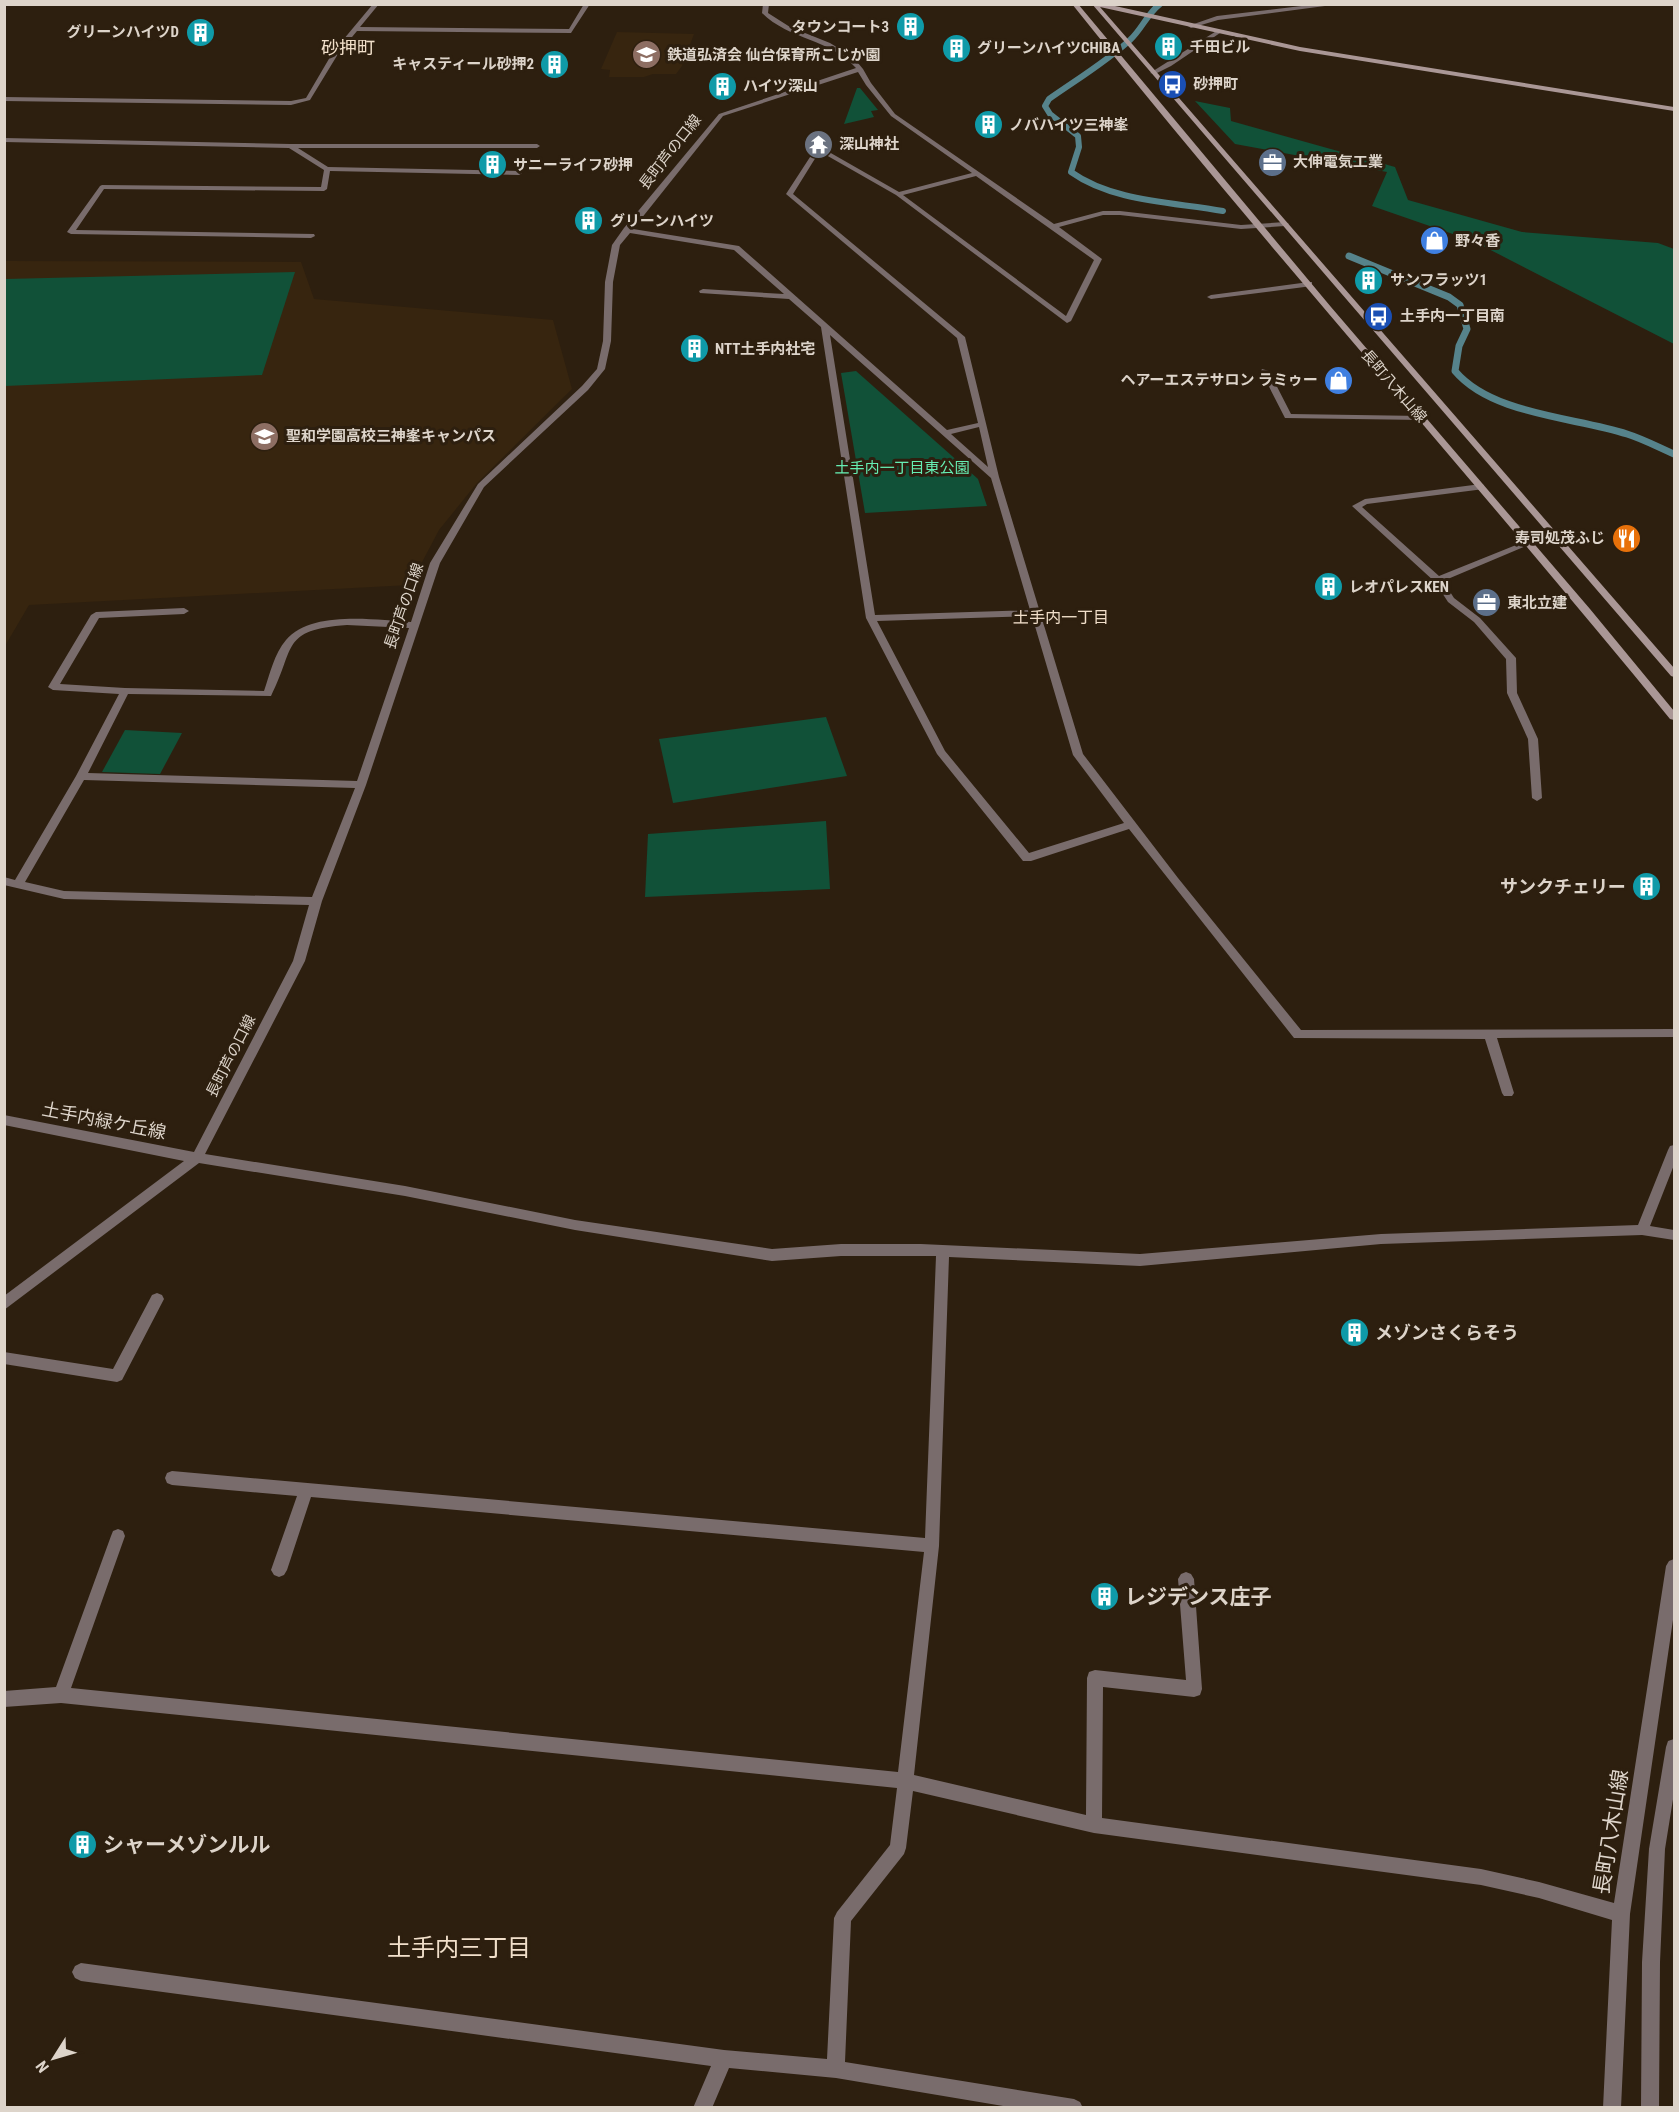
<svg xmlns="http://www.w3.org/2000/svg" width="1679" height="2112" font-family="'Roboto Condensed','Noto Sans JP',sans-serif">
	<style>
		.built { fill: #37250f }
		.green { fill: #115138 }
		.lines { fill: none; stroke-linecap: round; stroke-linejoin: round }
		.stream-far1 { stroke: #56838b; stroke-width: 6 }
		.stream { stroke: #56838b; stroke-width: 7 }
		.street { fill: #796c6c; fill-rule: evenodd }
		.secondary { fill: #aa9796; fill-rule: evenodd }
		.labels { text-anchor: middle; stroke-width: 6; stroke-linejoin: round; paint-order: stroke }
		.far-poi-label { font-size: 15px; font-weight: bold; fill: #ddd4ca; stroke: #2d1f0f; text-anchor: start }
		.far-street-label { font-size: 15px; fill: #ddd4ca; stroke: #2d1f0f }
		.far-park-label { font-size: 15px; fill: #66eeb3; stroke: #2d1f0f }
		.far-neighbourhood-label { font-size: 16px; fill: #f1dfca; stroke: #2d1f0f }
		.far-quarter-label { font-size: 18px; fill: #f1dfca; stroke: #2d1f0f }
		.poi-label { font-size: 18px; font-weight: bold; fill: #ddd4ca; stroke: #2d1f0f; text-anchor: end }
		.street-label { font-size: 18px; fill: #ddd4ca; stroke: #2d1f0f }
		.near-poi-label { font-size: 21px; font-weight: bold; fill: #ddd4ca; stroke: #2d1f0f; text-anchor: start }
		.near-street-label { font-size: 21px; fill: #ddd4ca; stroke: #2d1f0f }
		.near-neighbourhood-label { font-size: 24px; fill: #f1dfca; stroke: #2d1f0f }
	</style>
	<rect width="100%" height="100%" fill="#2d1f0f"/>
	<g class="built">
		<path d="M617,32L694,34L682,66L676,74H653L644,77H609L610,70L601,69Z"/>
		<path d="M5,261L301,262L314,299L553,320L572,389L477,483L439,530L410,585L29,605L5,646Z"/>
	</g>
	<g class="green">
		<path d="M857,88H860L878,110L871,111L874,117L844,124Z"/>
		<path d="M1195,101L1230,108L1231,121L1395,167L1408,200L1522,232L1658,243L1674,249V344L1473,241L1372,206L1387,172L1235,144Z"/>
		<path d="M295,272L262,375L5,386V279Z"/>
		<path d="M856,371L978,479L987,506L865,513L841,373Z"/>
		<path d="M826,717L847,776L673,803L659,739Z"/>
		<path d="M125,730L182,733L160,774L102,772Z"/>
		<path d="M826,821L830,889L645,897L648,834Z"/>
	</g>
	<g class="lines">
		<path class="stream-far1" d="M1160,4C1147,14 1142,29 1130,40C1106,62 1076,80 1049,99L1045,106L1050,114L1078,136L1079,147L1071,172C1113,202 1174,202 1223,211"/>
		<path class="stream" d="M1349,256L1449,297L1460,305L1467,329L1459,346L1455,371C1492,415 1575,417 1627,434C1643,439 1658,447 1674,454"/>
		<g class="street">
			<path d="M373,4H379L360,27L569,29L584,4H590L571,33L357,31L338,54L310,100L291,105L4,101V97L291,101L306,98L333,52Z"/>
			<path d="M763,4H769L768,13L790,27L830,43L853,57L863,69L871,83L895,114L1054,224L1103,211H1120L1241,225L1285,222L1289,224L1285,226L1241,229L1120,215H1103L1059,227L1102,259L1071,321L1067,323L896,195L826,155L816,157L793,194L965,337L999,477L1083,754L1178,878L1301,1030L1674,1029V1037L1497,1038L1514,1093L1512,1096H1504L1502,1093L1485,1039L1294,1038L1129,829L1031,861H1023L937,754L866,618L821,327L789,299L700,293L699,291L703,289L784,294L734,250L630,233L620,245L613,282L611,341L605,369L588,390L484,487L440,563L366,785L322,901L305,961L205,1154L405,1186L575,1220L772,1249L841,1244H921L1140,1254L1381,1234L1638,1225L1668,1150L1670,1146L1674,1145V1165L1650,1226L1674,1230V1240L1642,1235L1381,1244L1140,1266L949,1257L939,1546L914,1775L1086,1815L1087,1678L1089,1672L1095,1670L1186,1680L1178,1579L1181,1574L1186,1572L1191,1574L1194,1579L1202,1689L1200,1695L1194,1697L1103,1687L1102,1818L1481,1869L1539,1882L1614,1903L1666,1566L1669,1561L1674,1559V1613L1630,1914L1621,2108H1603L1612,1920L1539,1898L1481,1885L1094,1833L913,1791L906,1848L904,1854L851,1921L845,2062L1074,2099L1080,2102L1083,2108H1015L836,2078L729,2068L712,2108H693L711,2066L81,1981L75,1978L72,1972L75,1966L81,1963L724,2050L827,2059L834,1918L837,1912L890,1845L897,1788L61,1703L4,1707V1691L56,1687L111,1536L113,1531L118,1529L123,1531L125,1536L71,1688L898,1772L924,1552L311,1497L287,1570L284,1575L279,1577L274,1575L271,1570L297,1496L172,1485L167,1483L165,1478L167,1473L172,1471L925,1538L936,1256H841L772,1261L575,1230L405,1196L199,1163L4,1310V1296L184,1161L4,1125V1115L194,1152L293,961L309,905L64,899L4,885V877L15,880L76,776L119,694L53,690L48,687L91,615L96,612L184,608L189,611L184,614L99,618L60,684L125,688L264,691C270,674 274,654 286,640C311,610 376,620 411,622L430,563L478,484L582,386L597,369L603,341L605,282L612,245L624,228L719,114L856,68C831,39 789,40 762,13ZM858,72L866,85L891,116L972,173L899,192L829,152L812,154L786,194L957,338L978,423L947,430L739,246L633,229L723,116ZM976,176L1094,260L1066,316L903,195ZM830,335L991,478L1030,610L875,615ZM979,427L988,467L951,434ZM1032,616L1073,755L1124,823L1029,853L945,751L877,621ZM347,625L409,628L357,781L88,773L128,694L271,696C296,647 280,630 347,625ZM84,780L355,788L312,897L64,891L25,882Z"/>
			<path d="M1318,4H1340L1218,20L1191,28L1188,26L1217,16Z"/>
			<path d="M1218,30L1220,33L1171,66L1155,74L1150,73Z"/>
			<path d="M4,138L290,144H537L540,146L537,148H298L328,167L519,171L522,173L519,175L330,171L327,189L324,191L104,189L76,230L314,234L315,236L311,238L71,234L67,232L100,186L102,185L321,187L324,170L289,148L4,142Z"/>
			<path d="M1309,282H1312V286L1211,299L1207,297L1211,295Z"/>
			<path d="M1262,369L1269,371L1291,414L1422,416L1426,418L1422,420L1285,418L1261,371Z"/>
			<path d="M1481,484L1484,485V489L1367,504L1362,507L1439,576L1526,541L1529,540L1533,543L1443,581L1454,598L1480,618L1516,658L1517,693L1538,739L1542,798L1537,801L1532,798L1528,739L1507,693L1506,659L1474,622L1448,602L1435,582L1352,506L1365,499Z"/>
			<path d="M157,1293L162,1295L164,1299L122,1380L117,1382L4,1364V1352L113,1369L152,1295Z"/>
			<path d="M1674,1739V1793L1665,1849L1660,1962L1659,2108H1641L1642,1962L1649,1849L1666,1747L1668,1741Z"/>
		</g>
		<g class="secondary">
			<path d="M1072,4H1078L1331,307L1590,609L1674,711V720L1670,719C1474,479 1266,247 1072,4Z"/>
			<path d="M1092,4H1106L1300,47L1674,107V111L1300,51L1100,7L1674,668V677L1671,676Z"/>
		</g>
	</g>
	<defs>
		<symbol id="building-disc" viewBox="-11 -11 22 22"><circle r="9.5" fill="#0f9aa8" stroke="#2d1f0f"/><path d="M-4-6H4V6H1V3H-1V6H-4ZM-2.5-4.3h1.7v1.8h-1.7ZM.8-4.3h1.7v1.8H.8ZM-2.5-1h1.7V.8h-1.7ZM.8-1h1.7V.8H.8Z" fill="#fff"/></symbol>
		<symbol id="school-disc" viewBox="-11 -11 22 22"><circle r="9.5" fill="#8d6e63" stroke="#2d1f0f"/><path d="M0-5L7-2L0 1L-7-2ZM-4 1L0 2.5L4 1V4Q0 6-4 4Z" fill="#fff"/></symbol>
		<symbol id="bus-disc" viewBox="-11 -11 22 22"><circle r="9.5" fill="#1a4fb4" stroke="#2d1f0f"/><path d="M-5-6H5V4H4V6H2V4H-2V6H-4V4H-5ZM-3.5-4V0h7V-4ZM-3.5 1.2v1.5H-2V1.2ZM2 1.2v1.5H3.5V1.2Z" fill="#fff"/></symbol>
		<symbol id="temple-disc" viewBox="-11 -11 22 22"><circle r="9.5" fill="#6b7280" stroke="#2d1f0f"/><path d="M0-6L5-2H3V0L6.5 2.5H4V6H1.5V3h-3V6H-4V2.5H-6.5L-3 0V-2H-5Z" fill="#fff"/></symbol>
		<symbol id="office-disc" viewBox="-11 -11 22 22"><circle r="9.5" fill="#5c6f8a" stroke="#2d1f0f"/><path d="M-6-3h4V-5.5h4V-3h4V5H-6ZM-1-4.5V-3h2v-1.5ZM-6 0V1H6V0Z" fill="#fff"/></symbol>
		<symbol id="shop-disc" viewBox="-11 -11 22 22"><circle r="9.5" fill="#3f7fe0" stroke="#2d1f0f"/><path d="M-5-2.5h2.3a2.7 3.5 0 0 1 5.4 0H5L5.5 6h-11ZM-1.5-2.5h3a1.5 2.3 0 0 0-3 0Z" fill="#fff"/></symbol>
		<symbol id="restaurant-disc" viewBox="-11 -11 22 22"><circle r="9.5" fill="#e8710a" stroke="#2d1f0f"/><path d="M-5-6h1v4h1v-4h1v4h1v-4h1v5L-1.5 .5V6h-2V.5L-5-1ZM5-6V6H3V1.5H1.5Q1.5-4 5-6Z" fill="#fff"/></symbol>
	</defs>
	<g fill-rule="evenodd">
		<use href="#building-disc" x="894" y="10" width="33" height="33"/>
		<use href="#building-disc" x="184" y="16" width="33" height="33"/>
		<use href="#building-disc" x="1152" y="30" width="33" height="33"/>
		<use href="#building-disc" x="940" y="32" width="33" height="33"/>
		<use href="#school-disc" x="630" y="38" width="33" height="33"/>
		<use href="#building-disc" x="538" y="48" width="33" height="33"/>
		<use href="#bus-disc" x="1156" y="68" width="33" height="33"/>
		<use href="#building-disc" x="706" y="70" width="33" height="33"/>
		<use href="#building-disc" x="972" y="108" width="33" height="33"/>
		<use href="#temple-disc" x="802" y="128" width="33" height="33"/>
		<use href="#office-disc" x="1256" y="146" width="33" height="33"/>
		<use href="#building-disc" x="476" y="148" width="33" height="33"/>
		<use href="#building-disc" x="572" y="204" width="33" height="33"/>
		<use href="#shop-disc" x="1418" y="224" width="33" height="33"/>
		<use href="#building-disc" x="1352" y="264" width="33" height="33"/>
		<use href="#bus-disc" x="1362" y="300" width="33" height="33"/>
		<use href="#building-disc" x="678" y="332" width="33" height="33"/>
		<use href="#shop-disc" x="1322" y="364" width="33" height="33"/>
		<use href="#school-disc" x="248" y="420" width="33" height="33"/>
		<use href="#restaurant-disc" x="1610" y="522" width="33" height="33"/>
		<use href="#building-disc" x="1312" y="570" width="33" height="33"/>
		<use href="#office-disc" x="1470" y="586" width="33" height="33"/>
		<use href="#building-disc" x="1630" y="870" width="33" height="33"/>
		<use href="#building-disc" x="1338" y="1316" width="33" height="33"/>
		<use href="#building-disc" x="1088" y="1580" width="33" height="33"/>
		<use href="#building-disc" x="66" y="1828" width="33" height="33"/>
	</g>
	<g class="labels">
		<g class="far-poi-label">
			<text x="889" y="32" text-anchor="end">タウンコート3</text>
			<text x="179" y="37" text-anchor="end">グリーンハイツD</text>
			<text x="1190" y="52">千田ビル</text>
			<text x="977" y="53">グリーンハイツCHIBA</text>
			<text x="667" y="60">鉄道弘済会 仙台保育所こじか園</text>
			<text x="534" y="69" text-anchor="end">キャスティール砂押2</text>
			<text x="1193" y="89">砂押町</text>
			<text x="743" y="91">ハイツ深山</text>
			<text x="1009" y="130">ノバハイツ三神峯</text>
			<text x="839" y="149">深山神社</text>
			<text x="1293" y="167">大伸電気工業</text>
			<text x="513" y="170">サニーライフ砂押</text>
			<text x="610" y="226">グリーンハイツ</text>
			<text x="1455" y="246">野々香</text>
			<text x="1390" y="285">サンフラッツ1</text>
			<text x="1400" y="321">土手内一丁目南</text>
			<text x="715" y="354">NTT土手内社宅</text>
			<text x="1318" y="385" text-anchor="end">ヘアーエステサロン ラミゥー</text>
			<text x="286" y="441">聖和学園高校三神峯キャンパス</text>
			<text x="1605" y="543" text-anchor="end">寿司処茂ふじ</text>
			<text x="1349" y="592">レオパレスKEN</text>
			<text x="1507" y="608">東北立建</text>
		</g>
		<g class="far-street-label">
			<text transform="translate(670 152) rotate(-52)" y="5">長町芦の口線</text>
			<text transform="translate(1394 386) rotate(49)" y="5">長町八木山線</text>
			<text transform="translate(404 606) rotate(-71)" y="5">長町芦の口線</text>
			<text transform="translate(231 1056) rotate(-63)" y="5">長町芦の口線</text>
		</g>
		<g class="far-park-label">
			<text x="902" y="473">土手内一丁目東公園</text>
		</g>
		<g class="far-neighbourhood-label">
			<text x="1061" y="623">土手内一丁目</text>
		</g>
		<g class="far-quarter-label">
			<text x="348" y="54">砂押町</text>
		</g>
		<g class="poi-label">
			<text x="1626" y="893">サンクチェリー</text>
			<text x="1375" y="1339" text-anchor="start">メゾンさくらそう</text>
		</g>
		<g class="street-label">
			<text transform="translate(104 1121) rotate(11)" y="6">土手内緑ケ丘線</text>
		</g>
		<g class="near-poi-label">
			<text x="1125" y="1604">レジデンス庄子</text>
			<text x="103" y="1852">シャーメゾンルル</text>
		</g>
		<g class="near-street-label">
			<text transform="translate(1611 1832) rotate(-81)" y="7">長町八木山線</text>
		</g>
		<g class="near-neighbourhood-label">
			<text x="459" y="1956">土手内三丁目</text>
		</g>
	</g>
	<rect width="1679" height="2112" fill="none" stroke="#ddd4ca" stroke-width="12"/>
	<g transform="translate(54 2058) rotate(233)" stroke="#2d1f0f" stroke-width="4.5" paint-order="stroke">
	<path d="M0-4.5L10 22L0 15L-10 22Z" fill="#ddd4ca"/>
	<text y="-9" font-size="16" font-weight="bold" text-anchor="middle" fill="#ddd4ca">N</text>
	</g>
</svg>
